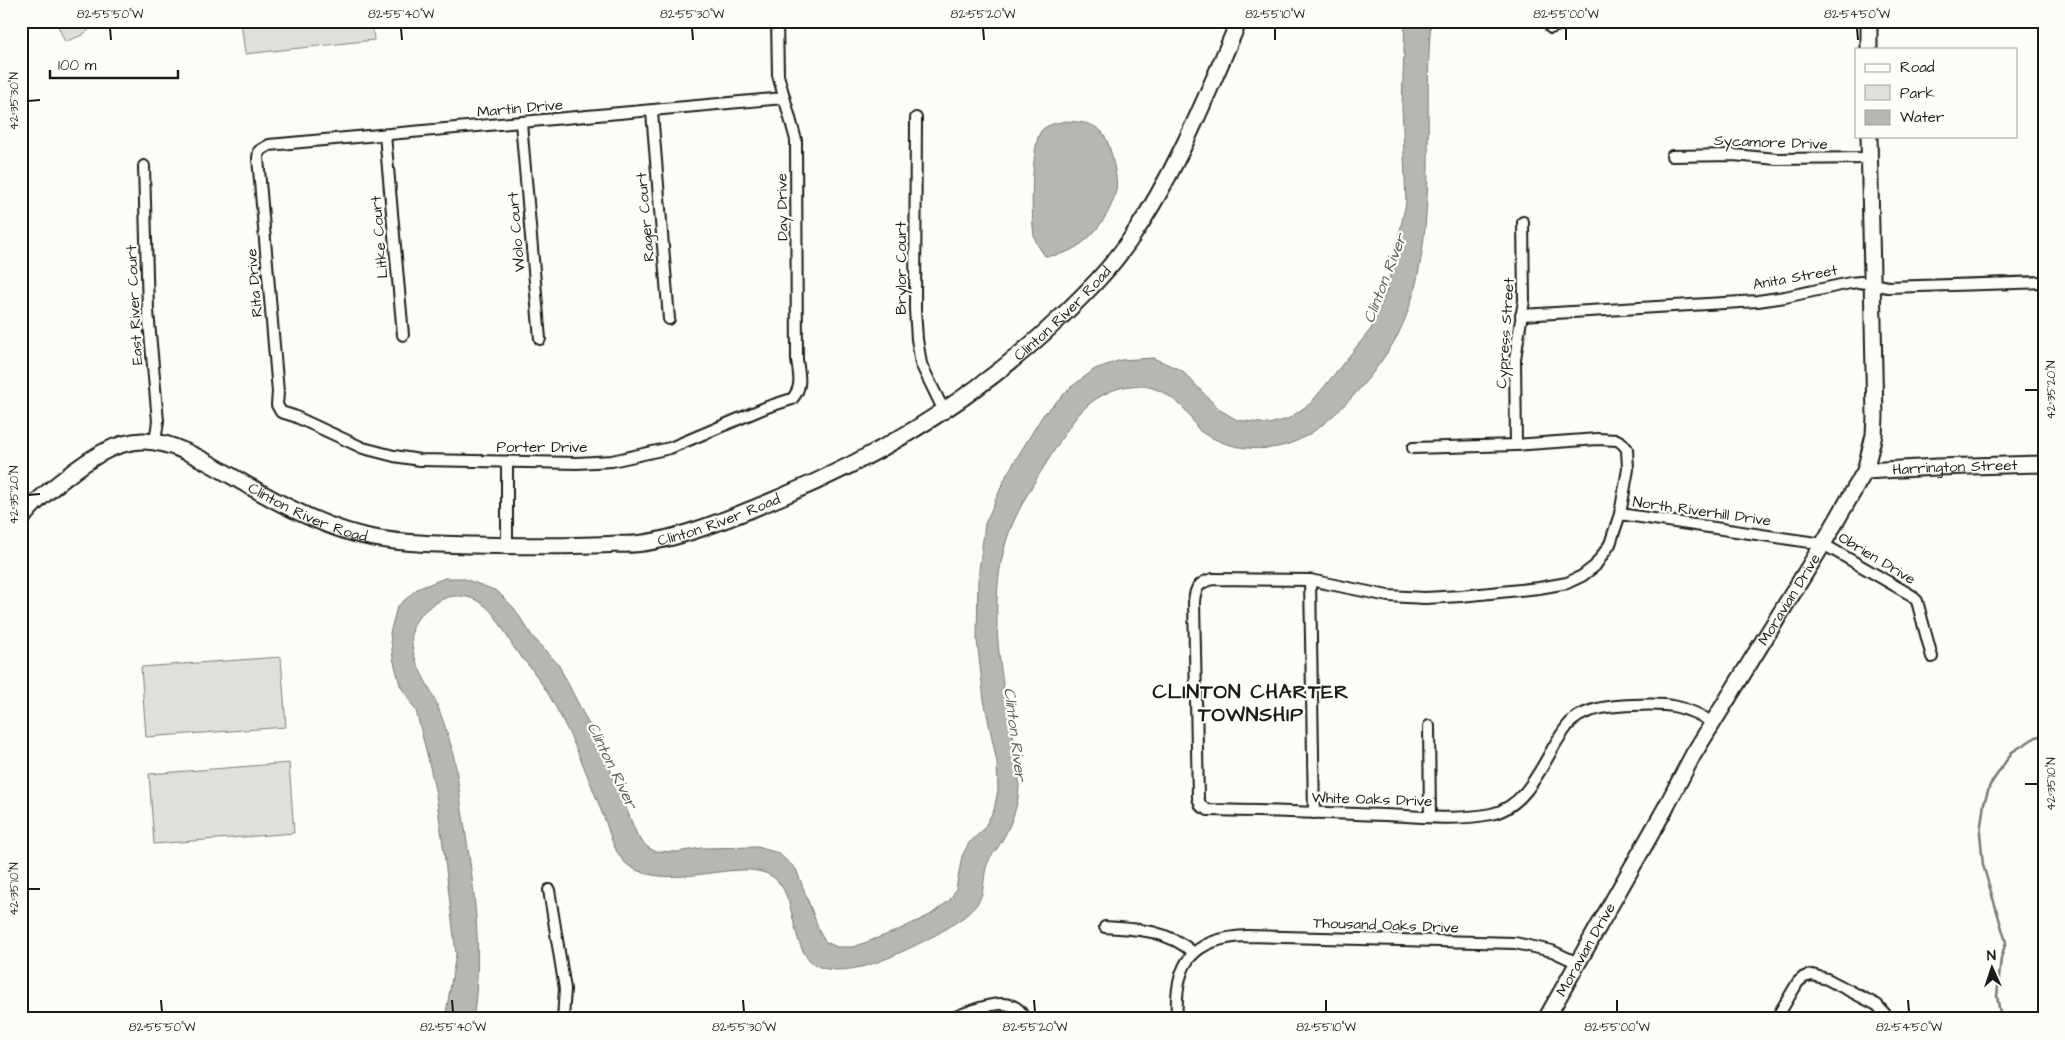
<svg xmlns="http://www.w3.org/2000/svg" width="2065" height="1040" font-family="'Architects Daughter',sans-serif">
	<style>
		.green { fill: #e0dfdb; stroke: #7e7e7c }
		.water { fill: #b7b6b2; stroke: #797876 }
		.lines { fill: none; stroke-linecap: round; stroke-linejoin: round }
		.stream { stroke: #797876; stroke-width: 2.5 }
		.street-casing { stroke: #1c1c1c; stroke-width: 14 }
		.secondary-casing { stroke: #1c1c1c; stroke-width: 19 }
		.street { stroke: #fdfcf7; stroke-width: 10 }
		.secondary { stroke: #fdfcf7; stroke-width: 15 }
		.ticks { fill: none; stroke: #1c1c1c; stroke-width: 2 }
		.labels { text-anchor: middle; stroke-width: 4.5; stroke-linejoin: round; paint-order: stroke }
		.street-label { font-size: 15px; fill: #1c1c1c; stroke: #fdfcf7 }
		.water-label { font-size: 16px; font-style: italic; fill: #5a5a58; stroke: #fdfcf7 }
		.district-label { font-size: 20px; font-weight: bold; letter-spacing: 1px; fill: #1c1c1c; stroke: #fdfcf7 }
		.neatline { fill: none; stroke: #1c1c1c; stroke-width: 2 }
		.ticks-label { font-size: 12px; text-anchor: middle; fill: #1c1c1c }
	</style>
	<rect width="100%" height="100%" fill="#fdfcf7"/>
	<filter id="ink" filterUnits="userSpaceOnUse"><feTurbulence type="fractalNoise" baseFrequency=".02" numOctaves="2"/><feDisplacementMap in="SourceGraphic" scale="10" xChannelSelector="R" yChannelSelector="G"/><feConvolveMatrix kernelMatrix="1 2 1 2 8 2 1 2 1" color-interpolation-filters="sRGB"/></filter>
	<g filter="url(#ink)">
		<g class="green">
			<path d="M56,21H101L82,35L65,42Z"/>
			<path d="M241,21H372L374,40L245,54Z"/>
			<path d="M281,657L286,727L146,737L141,667Z"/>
			<path d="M289,763L294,833L154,844L149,774Z"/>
		</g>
		<g class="water">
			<path d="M1405,21H1431C1423,111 1437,204 1414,292C1409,310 1401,332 1390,348C1371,379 1328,429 1294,442C1275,450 1255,450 1234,446C1225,444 1208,437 1200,431C1194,425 1192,417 1186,411C1184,408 1170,396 1167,395C1142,378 1111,386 1088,405C1073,418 1062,438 1052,454C1036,479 1021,503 1010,530C990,583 996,646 1006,701C1011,729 1020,757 1019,786C1019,805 1010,828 1000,844C992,858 993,850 987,865C983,876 985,890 979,901C968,921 919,944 897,954C876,964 836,978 814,964C789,947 798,895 773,877C742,855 671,894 629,866C616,857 611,838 606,823C587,774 568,722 538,678C532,668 522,659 515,649C501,629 494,603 467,597C454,594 444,597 433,605C423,611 413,621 412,633C409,658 427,681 436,702C442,717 448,734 452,749C457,769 459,790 462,810C473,878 484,950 473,1019H445L456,954L444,852L436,794L428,758L416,711L400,685L393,658L390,633L397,607L417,589L445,578H462L497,591L514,608L533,637L558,664L605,756L637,835L646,846L654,851L677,852L701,848L758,847L778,853L796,869L821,935L826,942L837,947H853L894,932L930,915L950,900L956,889L962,856L969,843L983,830L994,810L998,790L997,762L984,700L977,640L978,579L985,524L1007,474L1043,415L1071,387L1095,369L1121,360L1153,358L1181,370L1220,410L1237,420L1269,424L1288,419L1311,403L1371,329L1386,293L1406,203L1402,106Z"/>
			<path d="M1066,121C1077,122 1093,122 1102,132C1107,138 1110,149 1112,156C1114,167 1118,180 1116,190C1109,222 1080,257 1045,256C1041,250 1035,243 1034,235C1031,218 1031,144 1041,131C1047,124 1057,123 1066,121Z"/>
		</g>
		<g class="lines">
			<path class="stream" d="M2001,1019L1997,996L2001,958L2006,942L1983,865L1980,833L1984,803L1990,785L2012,752L2036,737L2044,735"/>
			<defs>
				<g id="street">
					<path d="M777,21L778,75L796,140L797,360C799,375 803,387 792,399L767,407L670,448L612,461L577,463L420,460L394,456L363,448L294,416L281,412L277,405L278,392L258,158L259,151L269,145L784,98"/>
					<path d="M1551,28L1569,21"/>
					<path d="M652,112L669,319"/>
					<path d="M916,118L915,309L917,339L921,364L944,411"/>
					<path d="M521,123L540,339"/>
					<path d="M385,135L403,335"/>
					<path d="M1672,156L1733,155L1777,159L1869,158"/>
					<path d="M144,166L148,311L158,421L155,442"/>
					<path d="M1521,315L1758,301L1785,297L1850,283L1860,282L1888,287L2044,282"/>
					<path d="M1516,445L1515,359L1524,300L1523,222"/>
					<path d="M1413,448L1516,445L1598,439L1617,440L1622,443L1627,449L1628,469L1620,514L1610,544L1595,566L1582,576L1567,583L1539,588L1461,596L1425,598L1388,596L1310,580L1213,579C1199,582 1195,588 1194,602L1198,798L1201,806L1208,810C1267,811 1326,813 1385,815C1418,816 1458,821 1491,814C1525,807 1541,768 1557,741C1562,734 1566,726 1573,720C1589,707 1615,706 1634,705C1667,703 1685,705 1713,723"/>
					<path d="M1620,514L1823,544L1911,595L1917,601L1932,657"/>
					<path d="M507,546V462"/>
					<path d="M1310,580L1314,813"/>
					<path d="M1429,726L1430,817"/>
					<path d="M549,890L565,989L563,1019"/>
					<path d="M1105,927C1139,929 1167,930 1194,953"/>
					<path d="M950,1019C970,1012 1014,989 1024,1019"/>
					<path d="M1177,1019C1174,965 1190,938 1247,936L1515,943L1552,951L1578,963"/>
					<path d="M1776,1019L1798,982L1804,977L1812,975L1827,979L1877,1005L1885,1014V1019"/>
				</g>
				<g id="secondary">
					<path d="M1869,21V49"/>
					<path id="s1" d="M1865,471L1937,467L2044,464"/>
					<path id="s2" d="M21,520C35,500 55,486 74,471C94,456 116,442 142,441C179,440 224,473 256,490C288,508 324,526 360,535C397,544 435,544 473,545C521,546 569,547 617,544C662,548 738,515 781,497C886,453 979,396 1061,317C1087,292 1112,267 1132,237C1177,171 1207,94 1239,21"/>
					<path id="s3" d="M1546,1019L1665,809L1693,755L1823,544L1865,471L1874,435L1875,417L1869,136"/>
				</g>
			</defs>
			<use href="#street" class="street-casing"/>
			<use href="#secondary" class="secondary-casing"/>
			<use href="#street" class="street"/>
			<use href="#secondary" class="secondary"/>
		</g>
	</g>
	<path class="ticks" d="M110,28L111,40M401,28L402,40M692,28L693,40M983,28L984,40M1275,28V40M1566,28V40M1857,28L1858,40M28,101L40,100M2025,390H2038M28,495L40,494M2025,784H2038M28,889H40M161,1000L162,1012M452,1000L453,1012M743,1000L744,1012M1034,1000L1035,1012M1326,1000V1012M1617,1000V1012M1908,1000L1909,1012"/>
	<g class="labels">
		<g class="street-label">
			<text transform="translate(520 108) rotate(-5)" y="5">Martin Drive</text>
			<text transform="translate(1771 142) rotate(2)" y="5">Sycamore Drive</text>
			<text transform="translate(782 207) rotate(-91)" y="5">Day Drive</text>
			<text transform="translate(645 217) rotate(-95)" y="5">Rager Court</text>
			<text transform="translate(516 232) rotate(-95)" y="5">Wolo Court</text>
			<text transform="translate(379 237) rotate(-95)" y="5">Litke Court</text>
			<text transform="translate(901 268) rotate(-90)" y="5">Brylor Court</text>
			<text transform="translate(1795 277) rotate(-10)" y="5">Anita Street</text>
			<text transform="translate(254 283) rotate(-95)" y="5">Rita Drive</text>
			<text transform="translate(134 305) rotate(-93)" y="5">East River Court</text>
			<text dy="5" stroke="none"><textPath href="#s2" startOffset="1155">Clinton River Road</textPath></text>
			<text transform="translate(1505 333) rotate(-86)" y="5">Cypress Street</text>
			<text x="542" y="452">Porter Drive</text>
			<text dy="5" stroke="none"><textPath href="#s1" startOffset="90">Harrington Street</textPath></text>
			<text dy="5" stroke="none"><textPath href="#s2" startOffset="330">Clinton River Road</textPath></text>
			<text transform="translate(1702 511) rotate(8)" y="5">North Riverhill Drive</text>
			<text dy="5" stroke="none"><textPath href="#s2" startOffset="750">Clinton River Road</textPath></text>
			<text transform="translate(1877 558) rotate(31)" y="5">Obrien Drive</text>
			<text dy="5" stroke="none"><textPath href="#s3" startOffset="485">Moravian Drive</textPath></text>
			<text transform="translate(1372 799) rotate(2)" y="5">White Oaks Drive</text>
			<text transform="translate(1386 925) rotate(2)" y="5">Thousand Oaks Drive</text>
			<text dy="5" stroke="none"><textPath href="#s3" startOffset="80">Moravian Drive</textPath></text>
		</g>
		<g class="water-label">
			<text transform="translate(1384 278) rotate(-69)" y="6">Clinton River</text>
			<text transform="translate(1016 734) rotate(83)" y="6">Clinton River</text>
			<text transform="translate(613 765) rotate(64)" y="6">Clinton River</text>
		</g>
		<g class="district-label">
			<text x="1251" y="698">CLINTON CHARTER<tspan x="1251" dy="23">TOWNSHIP</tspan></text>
		</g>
	</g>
	<rect width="2065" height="1040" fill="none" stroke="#fdfcf7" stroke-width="55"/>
	<rect x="1855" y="48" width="162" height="90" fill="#fdfcf7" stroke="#a3a29f"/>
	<rect x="1865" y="64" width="25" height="8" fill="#fdfcf7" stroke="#a3a29f"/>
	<text x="1900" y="72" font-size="15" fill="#1c1c1c">Road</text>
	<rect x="1865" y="85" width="25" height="15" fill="#e0dfdb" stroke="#a3a29f"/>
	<text x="1900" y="98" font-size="15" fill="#1c1c1c">Park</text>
	<rect x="1865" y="110" width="25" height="15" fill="#b7b6b2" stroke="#a3a29f"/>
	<text x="1900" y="122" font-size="15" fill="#1c1c1c">Water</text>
	<g transform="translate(1992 968) rotate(357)" stroke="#fdfcf7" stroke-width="4" paint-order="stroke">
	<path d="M0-4L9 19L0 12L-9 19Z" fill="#1c1c1c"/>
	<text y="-8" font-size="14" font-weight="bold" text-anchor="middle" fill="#1c1c1c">N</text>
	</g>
	<path d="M50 70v8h128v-8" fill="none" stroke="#1c1c1c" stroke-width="2.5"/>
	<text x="58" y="70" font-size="15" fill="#1c1c1c" stroke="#fdfcf7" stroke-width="4" paint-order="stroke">100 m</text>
	<rect x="28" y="28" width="2010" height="984" class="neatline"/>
	<g class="ticks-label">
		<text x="110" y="18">82°55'50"W</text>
		<text x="401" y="18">82°55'40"W</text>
		<text x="692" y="18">82°55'30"W</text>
		<text x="983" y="18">82°55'20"W</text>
		<text x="1275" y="18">82°55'10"W</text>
		<text x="1566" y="18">82°55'00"W</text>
		<text x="1857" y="18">82°54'50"W</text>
		<text transform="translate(14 101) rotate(-90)" y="4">42°35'30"N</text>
		<text transform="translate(2051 390) rotate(-90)" y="4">42°35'20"N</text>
		<text transform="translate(14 495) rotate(-90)" y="4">42°35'20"N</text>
		<text transform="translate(2051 784) rotate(-90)" y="4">42°35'10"N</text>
		<text transform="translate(14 889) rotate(-90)" y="4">42°35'10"N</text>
		<text x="162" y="1031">82°55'50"W</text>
		<text x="453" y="1031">82°55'40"W</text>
		<text x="744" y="1031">82°55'30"W</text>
		<text x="1035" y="1031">82°55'20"W</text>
		<text x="1326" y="1031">82°55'10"W</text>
		<text x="1617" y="1031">82°55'00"W</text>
		<text x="1909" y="1031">82°54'50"W</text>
	</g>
</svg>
